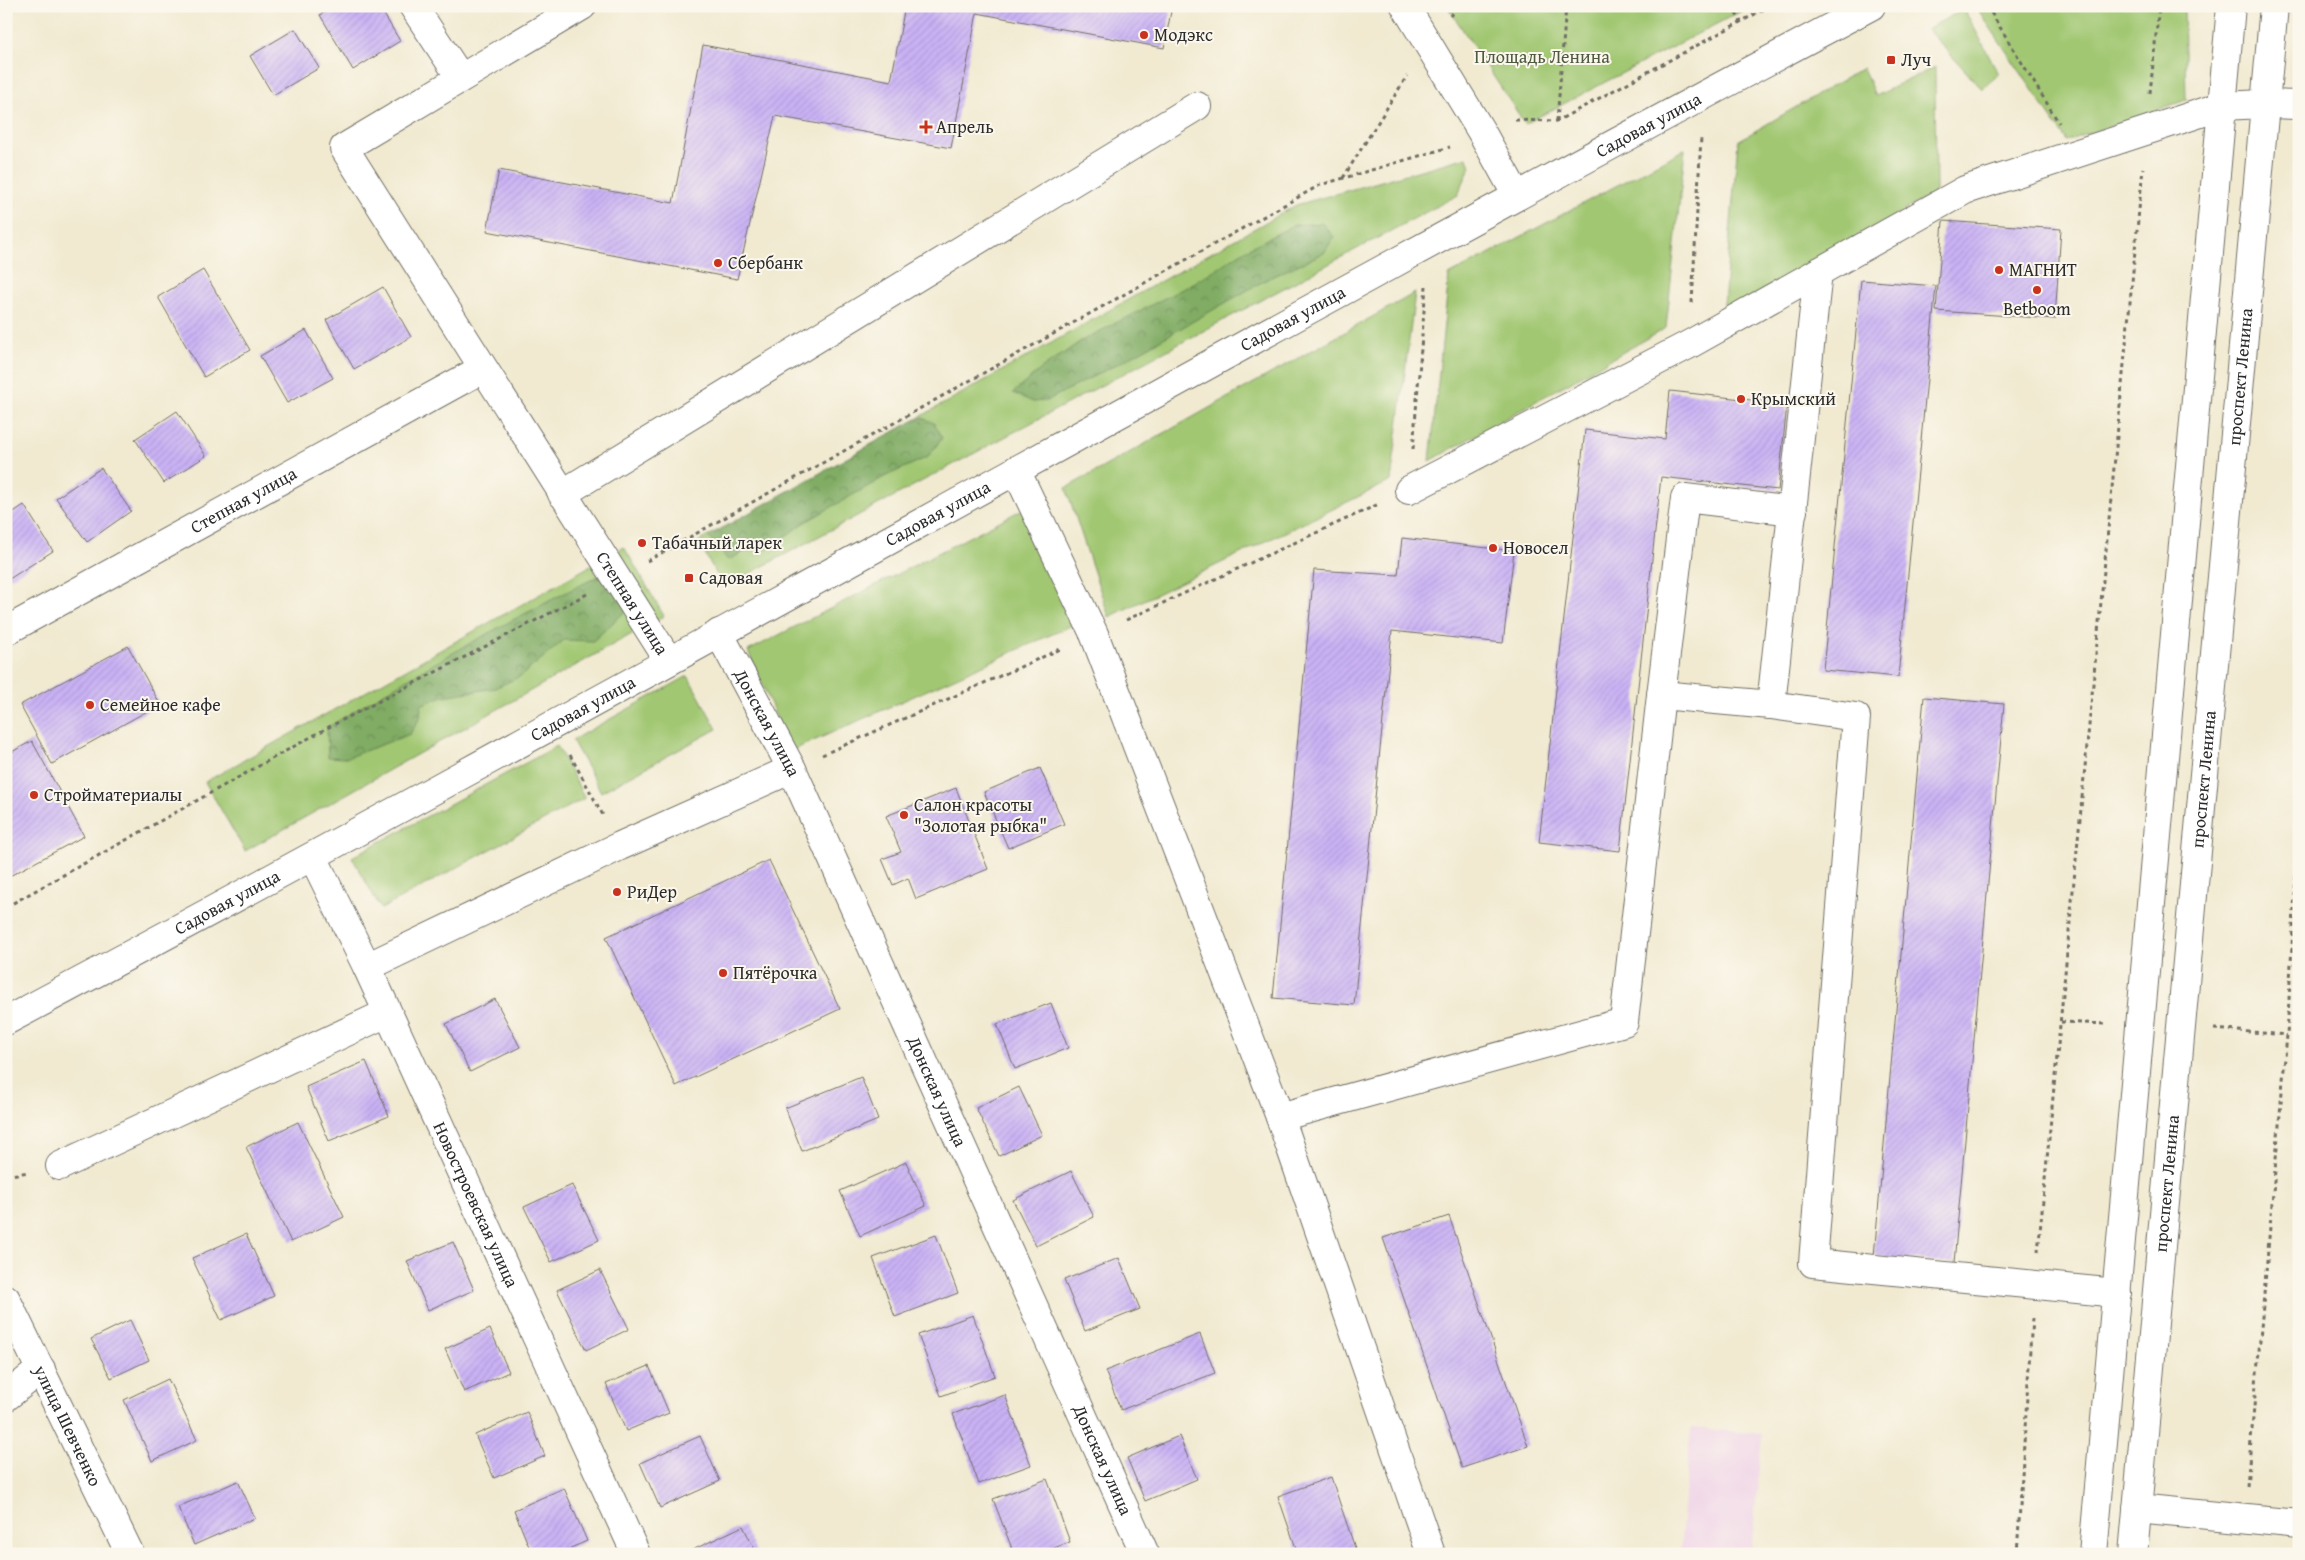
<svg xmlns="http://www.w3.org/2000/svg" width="2305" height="1560" font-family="'Gentium Book Plus',serif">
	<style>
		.built { fill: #eed0e7 }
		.green { fill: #a1c772; stroke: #66794e }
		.forest { fill: url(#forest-crowns); stroke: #566c48 }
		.building { fill: url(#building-hatch) }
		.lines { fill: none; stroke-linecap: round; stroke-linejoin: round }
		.minor-casing { stroke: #706e65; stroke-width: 30 }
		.major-casing { stroke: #706e65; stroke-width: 30 }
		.path { stroke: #706e65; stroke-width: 3; stroke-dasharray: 4 4; stroke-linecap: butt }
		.minor { stroke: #fff; stroke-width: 28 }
		.major { stroke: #fff; stroke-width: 28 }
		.poi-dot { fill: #c8321e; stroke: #fbf7ec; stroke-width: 2 }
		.labels { text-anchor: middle; stroke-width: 4; stroke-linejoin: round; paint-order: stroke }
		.poi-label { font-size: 18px; fill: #2b2b2b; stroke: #fbf7ec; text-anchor: start }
		.park-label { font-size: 18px; fill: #4e5a40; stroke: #fbf7ec }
		.street-label { font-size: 18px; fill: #2b2b2b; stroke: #fbf7ec }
	</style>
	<defs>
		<pattern id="forest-crowns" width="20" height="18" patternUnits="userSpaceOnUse" patternTransform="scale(1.25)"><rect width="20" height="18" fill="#80ac64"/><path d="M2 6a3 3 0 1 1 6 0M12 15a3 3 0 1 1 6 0" fill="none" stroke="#698c53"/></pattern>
		<pattern id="building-hatch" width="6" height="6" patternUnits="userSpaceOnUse" patternTransform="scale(1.25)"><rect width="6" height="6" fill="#cab2f5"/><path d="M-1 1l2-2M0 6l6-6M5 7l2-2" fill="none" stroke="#ae99d2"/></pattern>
	</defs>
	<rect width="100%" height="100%" fill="#fbf7ec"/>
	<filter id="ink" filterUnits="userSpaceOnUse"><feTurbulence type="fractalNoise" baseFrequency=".02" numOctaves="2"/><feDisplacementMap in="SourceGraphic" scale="10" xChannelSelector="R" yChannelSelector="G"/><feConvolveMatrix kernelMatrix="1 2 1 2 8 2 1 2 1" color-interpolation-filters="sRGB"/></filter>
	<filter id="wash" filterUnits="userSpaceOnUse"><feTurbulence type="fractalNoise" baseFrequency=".0096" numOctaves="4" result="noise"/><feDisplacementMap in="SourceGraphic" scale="20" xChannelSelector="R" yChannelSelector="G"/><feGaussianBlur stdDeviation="1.12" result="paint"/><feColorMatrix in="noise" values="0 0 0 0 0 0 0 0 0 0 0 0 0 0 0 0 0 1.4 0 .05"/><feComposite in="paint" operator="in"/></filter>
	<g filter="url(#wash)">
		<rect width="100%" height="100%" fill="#f1ead1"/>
		<path class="built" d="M1691,1428L1762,1434L1751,1554H1680Z"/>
		<g class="green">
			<path d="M1447,6H1751L1525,124Z"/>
			<path d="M1987,6H2184L2186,100L2067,141L1979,11Z"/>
			<path d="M1964,9L1999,74L1982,89L1927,29Z"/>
			<path d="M1935,67L1936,192L1723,315L1738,141L1863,68L1875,96Z"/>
			<path d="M1685,149L1666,328L1430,461L1449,275Z"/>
			<path d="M1467,157L1470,167L1458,195L724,587L698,542L1296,205Z"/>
			<path d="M1415,293L1391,481L1109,617L1066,488Z"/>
			<path d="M1029,506L1075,624L791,751L748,651Z"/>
			<path d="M624,547L664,616L245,851L205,782Z"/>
			<path d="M688,676L717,729L601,792L572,740Z"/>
			<path d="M557,746L585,798L381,909L352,857Z"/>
		</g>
		<g class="forest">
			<path d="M1322,223L1334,237L1324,253L1269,278L1125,360L1046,401L1033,402L1013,393L1041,369L1081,341L1194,283L1245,250L1294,225Z"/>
			<path d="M920,417L934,423L942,438L928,457L886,476L807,521L767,549L748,550L728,560L708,536Z"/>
			<path d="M613,569L632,605L593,641L564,640L521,676L495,688L443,696L421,705L420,718L410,734L346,758L328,757L327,728C419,670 514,617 613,569Z"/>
		</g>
		<g id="blocks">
			<g class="building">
				<path d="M334,6H379L400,41L353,70L320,15Z"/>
				<path d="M905,6H1172L1164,48L977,13L951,148L775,116L737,279L487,231L499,170L673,203L703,45L891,81Z"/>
				<path d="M295,29L319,68L273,95L250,56Z"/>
				<path d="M1943,221L2061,229L2055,319L1936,311Z"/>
				<path d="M203,270L250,350L204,377L158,297Z"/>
				<path d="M1861,280L1936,286L1898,677L1823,670Z"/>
				<path d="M383,287L411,337L354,369L326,320Z"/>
				<path d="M306,330L333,378L287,403L260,356Z"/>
				<path d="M1670,391L1787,404L1778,490L1661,477L1620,851L1539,842L1585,430L1665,439Z"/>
				<path d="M177,411L206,456L164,483L135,439Z"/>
				<path d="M101,468L131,511L87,542L56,498Z"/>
				<path d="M24,505L53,551L6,581V517Z"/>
				<path d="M1402,538L1514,551L1503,643L1392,631L1354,1005L1273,998L1314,570L1398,575Z"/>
				<path d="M128,646L160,704L52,764L20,705Z"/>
				<path d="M1924,697L2004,704L1954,1263L1874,1256Z"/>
				<path d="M32,741L84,836L6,878V755Z"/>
				<path d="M1040,768L1064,824L1008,848L984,792Z"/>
				<path d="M956,788L988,869L916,899L908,878L893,885L882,859L901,852L886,816Z"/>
				<path d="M769,860L840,1009L676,1086L606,937Z"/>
				<path d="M495,999L520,1047L470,1072L446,1024Z"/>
				<path d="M1051,1003L1068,1048L1015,1069L997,1024Z"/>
				<path d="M366,1061L389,1116L329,1141L306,1087Z"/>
				<path d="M861,1077L878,1120L802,1151L785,1108Z"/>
				<path d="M1019,1087L1042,1135L999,1156L976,1108Z"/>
				<path d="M298,1122L344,1217L291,1242L246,1147Z"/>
				<path d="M906,1162L926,1206L860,1236L840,1191Z"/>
				<path d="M1071,1171L1094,1217L1036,1246L1013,1200Z"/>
				<path d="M572,1185L599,1240L551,1262L524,1207Z"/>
				<path d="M1449,1216L1528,1446L1462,1468L1383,1238Z"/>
				<path d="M246,1234L274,1296L221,1320L192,1258Z"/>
				<path d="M936,1235L958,1293L895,1317L873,1258Z"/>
				<path d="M453,1242L474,1290L428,1310L407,1261Z"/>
				<path d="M1119,1258L1140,1309L1085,1331L1064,1280Z"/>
				<path d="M600,1270L629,1329L586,1350L557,1290Z"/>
				<path d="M973,1315L995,1376L941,1396L918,1335Z"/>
				<path d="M130,1320L149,1360L111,1378L91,1339Z"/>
				<path d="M490,1329L509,1372L464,1392L445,1349Z"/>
				<path d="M1200,1334L1215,1373L1121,1410L1105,1371Z"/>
				<path d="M649,1366L669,1413L626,1431L606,1384Z"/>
				<path d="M168,1379L197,1440L152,1461L124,1400Z"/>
				<path d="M1005,1395L1031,1465L979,1484L953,1414Z"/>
				<path d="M527,1412L545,1456L494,1478L475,1435Z"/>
				<path d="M700,1436L720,1481L660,1508L640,1463Z"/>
				<path d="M1179,1436L1197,1479L1145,1501L1127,1458Z"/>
				<path d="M1331,1477L1357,1554H1298L1278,1496Z"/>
				<path d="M1047,1479L1070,1542L1038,1554H1014L993,1499Z"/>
				<path d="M238,1481L255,1518L194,1545L178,1507Z"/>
				<path d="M564,1488L587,1541L557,1554H532L514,1510Z"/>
				<path d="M743,1526L757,1554H684Z"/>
			</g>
		</g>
	</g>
	<g filter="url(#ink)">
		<use href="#blocks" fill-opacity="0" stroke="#706e65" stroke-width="1"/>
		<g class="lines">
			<defs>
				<g id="minor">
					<path d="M413,6L460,77"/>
					<path id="s1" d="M582,6L344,148L669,661"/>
					<path d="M1405,6L1481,131L1517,196"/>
					<path d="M1016,470L1094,634L1280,1117L1431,1554"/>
					<path d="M1409,490L1690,344L1965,190L2222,106L2264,104L2299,105"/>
					<path d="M562,494L1197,106"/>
					<path id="s2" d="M6,631L482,369"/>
					<path id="s3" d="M719,633L792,769L1145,1554"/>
					<path d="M1661,695L1685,498L1793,511"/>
					<path d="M1771,705L1856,717L1813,1263L2117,1293"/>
					<path id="s4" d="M313,857L367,967L636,1554"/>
					<path d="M367,967L620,846L792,769"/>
					<path id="s5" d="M6,1021C631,688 1246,338 1871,6"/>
					<path d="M1280,1117L1624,1022L1661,695L1771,705L1818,272"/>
					<path d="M60,1166L387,1013"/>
					<path id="s6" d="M6,1299L130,1554"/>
					<path d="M6,1397L41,1369"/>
					<path d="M2137,1508L2299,1524"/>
				</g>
				<g id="major">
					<path d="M2093,1554L2231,6"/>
					<path id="s7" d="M2133,1554L2274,6"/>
				</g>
			</defs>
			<use href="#minor" class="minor-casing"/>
			<use href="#major" class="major-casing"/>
			<g class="path">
				<path d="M1732,6L1741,22"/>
				<path d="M1987,6L2059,123"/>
				<path d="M1450,16L1458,6"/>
				<path d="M2150,93L2159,6"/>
				<path d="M1515,120L1557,121L1770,6"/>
				<path d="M1557,121L1566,6"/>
				<path d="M1343,178L1407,76"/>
				<path d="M1692,303L1701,137"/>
				<path d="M1413,449L1426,286"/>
				<path d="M647,561L1320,185L1450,147"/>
				<path d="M1126,620L1379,504"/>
				<path d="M570,755L604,817"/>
				<path d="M822,755L1063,648"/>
				<path d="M6,907L327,728L587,594"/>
				<path d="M2061,1022L2106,1024"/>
				<path d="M2214,1029L2287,1035"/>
				<path d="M6,1176L28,1172"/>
				<path d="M2038,1252L2143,168"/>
				<path d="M2247,1486L2287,1035L2299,820"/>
				<path d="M2017,1554L2032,1318"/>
			</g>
			<use href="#minor" class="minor"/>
			<use href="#major" class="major"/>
		</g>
	</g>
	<g class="poi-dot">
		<circle cx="1144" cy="35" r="5"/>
		<rect x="1886" y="55" width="10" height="10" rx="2.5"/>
		<path d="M923.5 119.5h5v5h5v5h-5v5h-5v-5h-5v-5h5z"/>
		<circle cx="718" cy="263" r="5"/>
		<circle cx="1999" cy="270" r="5"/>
		<circle cx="2037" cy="290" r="5"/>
		<circle cx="1741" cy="399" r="5"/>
		<circle cx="642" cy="543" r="5"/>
		<circle cx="1493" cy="548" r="5"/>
		<rect x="684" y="573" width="10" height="10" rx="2.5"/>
		<circle cx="90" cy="705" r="5"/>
		<circle cx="34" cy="795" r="5"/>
		<circle cx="904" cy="815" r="5"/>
		<circle cx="617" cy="892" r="5"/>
		<circle cx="723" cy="973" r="5"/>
	</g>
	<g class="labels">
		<g class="poi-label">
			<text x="1154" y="41">Модэкс</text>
			<text x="1901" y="66">Луч</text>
			<text x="936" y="133">Апрель</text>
			<text x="728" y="269">Сбербанк</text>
			<text x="2009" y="276">МАГНИТ</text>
			<text x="2037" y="315" text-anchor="middle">Betboom</text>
			<text x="1751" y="405">Крымский</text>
			<text x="652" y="549">Табачный ларек</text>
			<text x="1503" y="554">Новосел</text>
			<text x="699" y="584">Садовая</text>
			<text x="100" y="711">Семейное кафе</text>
			<text x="44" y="801">Стройматериалы</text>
			<text x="914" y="811">Салон красоты<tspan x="914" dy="21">"Золотая рыбка"</tspan></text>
			<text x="627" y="898">РиДер</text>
			<text x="733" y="979">Пятёрочка</text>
		</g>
		<g class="park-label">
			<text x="1542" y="63">Площадь Ленина</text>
		</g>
		<g class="street-label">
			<text dy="6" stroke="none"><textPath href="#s5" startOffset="1871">Садовая улица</textPath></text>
			<text dy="6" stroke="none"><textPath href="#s5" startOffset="1466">Садовая улица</textPath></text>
			<text dy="6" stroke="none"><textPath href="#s7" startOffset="1182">проспект Ленина</textPath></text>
			<text dy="6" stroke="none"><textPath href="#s2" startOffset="271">Степная улица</textPath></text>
			<text dy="6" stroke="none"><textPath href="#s5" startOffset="1061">Садовая улица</textPath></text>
			<text dy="6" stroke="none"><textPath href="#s1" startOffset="816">Степная улица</textPath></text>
			<text dy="6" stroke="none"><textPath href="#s5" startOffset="656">Садовая улица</textPath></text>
			<text dy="6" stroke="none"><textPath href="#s3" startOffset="102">Донская улица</textPath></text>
			<text dy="6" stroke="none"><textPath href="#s7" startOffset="778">проспект Ленина</textPath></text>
			<text dy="6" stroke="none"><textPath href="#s5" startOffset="251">Садовая улица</textPath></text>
			<text dy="6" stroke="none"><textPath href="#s3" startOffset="508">Донская улица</textPath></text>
			<text dy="6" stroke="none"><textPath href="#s7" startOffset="372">проспект Ленина</textPath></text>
			<text dy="6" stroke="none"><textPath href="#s4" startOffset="384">Новостроевская улица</textPath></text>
			<text dy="6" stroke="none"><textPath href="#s6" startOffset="141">улица Шевченко</textPath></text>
			<text dy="6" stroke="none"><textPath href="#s3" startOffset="912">Донская улица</textPath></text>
		</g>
	</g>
	<rect width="2305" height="1560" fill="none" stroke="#fbf7ec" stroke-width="25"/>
</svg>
